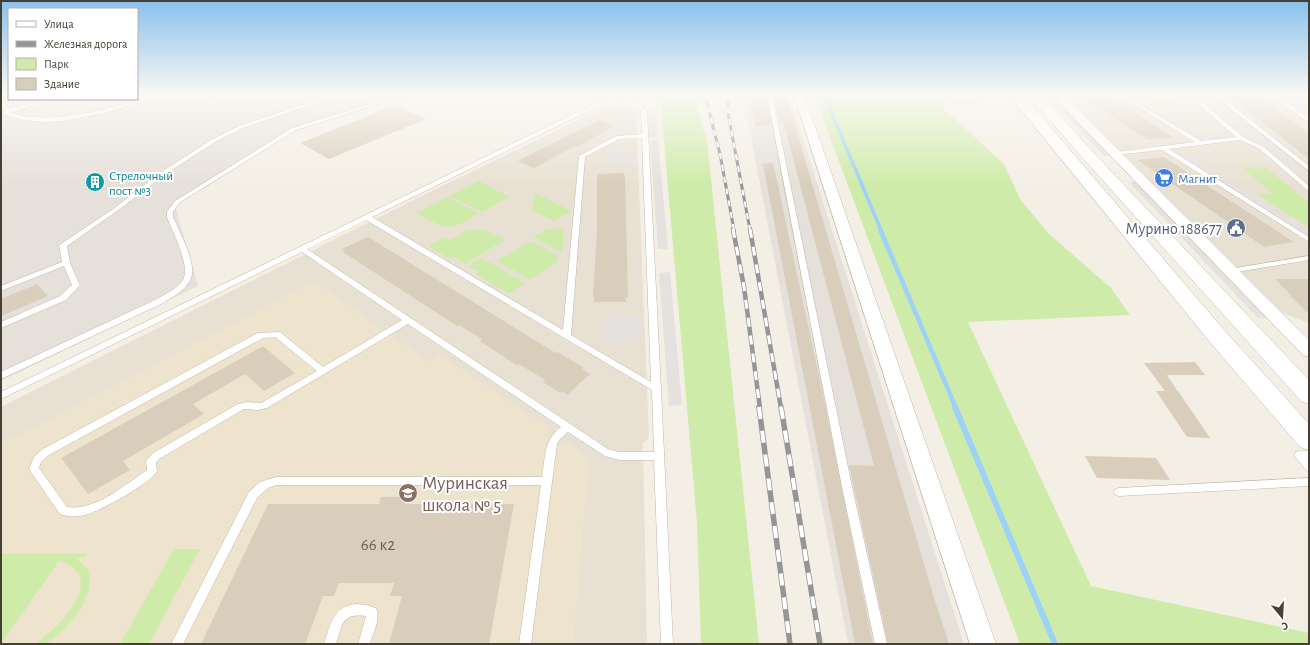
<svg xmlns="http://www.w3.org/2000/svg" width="1310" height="645" font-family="'Alegreya Sans',sans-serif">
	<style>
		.residential { fill: #e8e1d3 }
		.industrial { fill: #e6e0da }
		.education { fill: #eee4ce }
		.green { fill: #cfebaa }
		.parking { fill: #e4e1de }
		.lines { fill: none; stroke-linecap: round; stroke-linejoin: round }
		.stream-far2 { stroke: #9cd2f5; stroke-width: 3.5 }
		.stream-far1 { stroke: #9cd2f5; stroke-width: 4.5 }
		.stream { stroke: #9cd2f5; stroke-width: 6 }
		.building { fill: #d9cdbc }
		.service-casing { stroke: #c0b7a7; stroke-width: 1 }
		.minor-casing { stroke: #c0b7a7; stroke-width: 1 }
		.tertiary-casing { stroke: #c0b7a7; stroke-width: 1 }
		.service { fill: #fff; fill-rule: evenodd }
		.minor { fill: #fff; fill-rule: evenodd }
		.tertiary { fill: #fff; fill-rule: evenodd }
		.rail-far2-casing { stroke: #959595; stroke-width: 3 }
		.rail-far1-casing { stroke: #959595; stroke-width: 4.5 }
		.rail-casing { stroke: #959595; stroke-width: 5.5 }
		.rail-far2 { stroke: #fff; stroke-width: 2; stroke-dasharray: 6; stroke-linecap: butt }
		.rail-far1 { stroke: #fff; stroke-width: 3; stroke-dasharray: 9; stroke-linecap: butt }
		.rail { stroke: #fff; stroke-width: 4; stroke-dasharray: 12; stroke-linecap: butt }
		.labels { text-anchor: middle; stroke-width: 4; stroke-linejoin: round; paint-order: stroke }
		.far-culture-label { font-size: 13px; fill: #0d838f; stroke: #fff; text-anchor: start }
		.far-shop-label { font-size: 13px; fill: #366cbe; stroke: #fff; text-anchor: start }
		.service-label { font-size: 16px; fill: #4e5e75; stroke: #fff; text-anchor: end }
		.near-number-label { font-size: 17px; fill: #6c6256 }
		.near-education-label { font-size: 19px; fill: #785e54; stroke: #fff; text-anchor: start }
	</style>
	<rect width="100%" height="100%" fill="#f4efe5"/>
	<g class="residential">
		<path d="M1064,95H1309V323L1283,313Z"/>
		<path d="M618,105L626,107L636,113L649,437L643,444L647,644H1V407L373,220L600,109Z"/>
	</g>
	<g class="industrial">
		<path d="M1,95H9V99H137V95H412L294,132L175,206L198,286L1,381Z"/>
		<path d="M743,95H789L964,644H848Z"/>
	</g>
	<path class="education" d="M314,281L429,362L439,355L549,427L546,447H558L565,441L589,458L573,644H1V444Z"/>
	<g class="green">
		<path d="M660,95H694L707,140L759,644H701L697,523Z"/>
		<path d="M814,95H976L980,104L961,106L943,99L944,109L1004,164L1020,199L1048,233L1111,288L1130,315L968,322L1091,586L1309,633V644H1020Z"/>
		<path d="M1138,95H1162L1175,106L1160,108Z"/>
		<path d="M1243,168H1267L1309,203V227L1256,194L1272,193Z"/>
		<path d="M479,181L510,197L482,212L450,196Z"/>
		<path d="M535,193L572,211L554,221L532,211Z"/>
		<path d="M447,197L479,214C446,232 449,231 417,213Z"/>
		<path d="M564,228L562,253L533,237L547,229Z"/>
		<path d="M468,230H486L505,240L465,264L453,256L449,259L428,246L445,237L450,240Z"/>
		<path d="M531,241L558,256L557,262L530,280L497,261Z"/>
		<path d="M482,258L525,283L509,294L475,274L479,272L468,266Z"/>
		<path d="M174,549H200L149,644H120Z"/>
		<path d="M1,554H87L85,557L75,558C80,562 87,566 89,573C95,601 66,630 46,644H35C58,628 111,577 59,561L1,644Z"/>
	</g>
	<g class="parking">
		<path d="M1045,95H1053L1112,156H1104Z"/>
		<path d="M1179,95H1203L1247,133L1221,131Z"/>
		<path d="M1204,95H1212L1309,174V181Z"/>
		<path d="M655,110L658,138H649L647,111Z"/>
		<path d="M650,140H658L668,249H658Z"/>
		<path d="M612,151H631V155H637V164H608V155H611Z"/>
		<path d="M1188,155L1309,230V232L1303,233L1181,156Z"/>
		<path d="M1129,182H1137L1268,318H1258Z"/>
		<path d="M670,272L682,405L669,406L659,273Z"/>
		<path d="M642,316L643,332L636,333L637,340L604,341L605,317Z"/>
	</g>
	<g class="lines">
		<path class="stream-far2" d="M824,95L881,230"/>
		<path class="stream-far1" d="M880,229L956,408"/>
		<path class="stream" d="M955,407L1055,644"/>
	</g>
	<g class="building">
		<path d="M750,95H766L771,123L756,127Z"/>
		<path d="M773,95H786L934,598L949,644H888L849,465L874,466L783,120L779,121Z"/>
		<path d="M1078,95H1105L1173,137L1148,140Z"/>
		<path d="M1227,95L1260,97L1309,133V159Z"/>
		<path d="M396,105L426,119L329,159L300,143Z"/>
		<path d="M598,120L614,126L577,147L575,146L534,168L518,161Z"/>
		<path d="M1164,157L1197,179L1294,242L1264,247L1138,160Z"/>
		<path d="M773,162L826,409L873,644H855L763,164Z"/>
		<path d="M623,173L624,175H625L628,298H626V302H594V295L593,296L597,232V178L598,174Z"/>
		<path d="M368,237L549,349L556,353L558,352L584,368L582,369L590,374L567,395L562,391L560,393L543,382L545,380L519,364L518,366L480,341L482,339L459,325L457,326L343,252L345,251L342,249Z"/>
		<path d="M1275,279H1309V314L1290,296H1292Z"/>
		<path d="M37,284L48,296L1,316V299Z"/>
		<path d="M263,346L295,373L264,391L245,374L193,404L204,414L123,461L130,470L88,494L61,458Z"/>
		<path d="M1195,362L1205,375H1167L1177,390L1176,391H1178L1210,438L1187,437L1156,391H1165L1144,363Z"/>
		<path d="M1085,456L1156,458L1170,480L1097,478Z"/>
		<path d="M381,497H407L405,504H514L489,644H389L402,596H390L394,583H339L334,596H323L305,644H201L268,504H379Z"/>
	</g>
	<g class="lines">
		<defs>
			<g id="service">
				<path d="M155,95H163L105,113L63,121L43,122L24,120L3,114V112L6,111L1,106V98L9,96V99H11L1,101L10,109L44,99H53L10,113C59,126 108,108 155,95Z"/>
				<path d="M215,95H219L222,98L217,99Z"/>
				<path d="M331,95H339L243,128L215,142L167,173L117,211L67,246L70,263L80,285L66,300L1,328V322L60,296L72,285L64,266L1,291V286L62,262L59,245L61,244L113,209L163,171L211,140L239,126Z"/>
				<path d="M399,95H407L296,130L179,203L173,212V217C179,231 197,263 191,278C186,291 172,297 161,304L1,379V372L155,300C164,295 177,289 183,280C191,265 172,231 167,217V212L175,201L292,128Z"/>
				<path d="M767,95H772L852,487L887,644H875L842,487Z"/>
				<path d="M1119,95H1124L1201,141L1236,137L1188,95H1194L1243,137L1264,147L1309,186V191L1307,190L1260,149L1240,140L1169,149L1309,237V242L1162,150L1114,155L1113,154L1116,152L1195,142Z"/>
				<path d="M1213,95H1219L1309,166V171Z"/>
				<path d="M1270,95H1276L1309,118V123Z"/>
				<path d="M622,100C632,101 640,103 647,111L661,389L673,644H661L654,460H619L605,456L568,432L560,439L557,444L531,644H519L541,485H276L268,488L257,498L183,644H171L249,492L260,482L276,477H542C546,455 543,442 561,427L408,324L267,408L258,410L244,409L159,459L156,462L157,471C150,484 100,511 85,515C77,517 68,517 60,514L29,469L34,457L43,449L258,333L280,332L323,367L402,320L302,252L1,399V392L594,104ZM622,103L632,105L641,111L642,134L616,136L579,156L563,330L372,217L598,106ZM642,138L651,382L571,335L585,157L619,139ZM366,220L652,390L654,452H619L608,449L307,249ZM275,337L317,371L261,403L247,402L238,404L153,453L146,461L147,470L144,472C122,487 95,511 67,507L39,468L41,462L49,455L263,338Z"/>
				<path d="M1309,256V260L1230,273L1226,271L1230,269Z"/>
				<path d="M1299,451H1309V459H1308L1309,471L1306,470L1294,455L1296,452Z"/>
				<path d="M1309,478V486L1119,496L1115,495L1114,492L1115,489L1119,488Z"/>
				<path d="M356,604L366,605L376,608C381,619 373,633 370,644H358L366,616C341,613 343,624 336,644H324C331,624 332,607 356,604Z"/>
			</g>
			<g id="minor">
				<path d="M794,95H804L996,644H970Z"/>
				<path d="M1052,95H1063L1309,340V357L1303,355Z"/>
			</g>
			<g id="tertiary">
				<path d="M1009,95H1023L1225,331L1309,424V450L1300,447L1209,341Z"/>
				<path d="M1028,95H1042L1090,149L1309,380V404L1301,401L1080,155Z"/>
			</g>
		</defs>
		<use href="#service" class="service-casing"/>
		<use href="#minor" class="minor-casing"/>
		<use href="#tertiary" class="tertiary-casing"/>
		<use href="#service" class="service"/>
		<use href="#minor" class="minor"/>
		<use href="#tertiary" class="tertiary"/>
		<defs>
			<g id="rail-far2">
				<path d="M705,95L720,154L734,230"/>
				<path d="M728,95V113L750,230"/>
			</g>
			<g id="rail-far1">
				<path d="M733,229L744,287L760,408"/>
				<path d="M750,229L781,408"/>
			</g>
			<g id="rail">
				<path d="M759,407L790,644"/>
				<path d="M781,407L820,644"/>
			</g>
		</defs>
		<use href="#rail-far2" class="rail-far2-casing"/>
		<use href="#rail-far1" class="rail-far1-casing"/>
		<use href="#rail" class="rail-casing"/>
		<use href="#rail-far2" class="rail-far2"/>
		<use href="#rail-far1" class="rail-far1"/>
		<use href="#rail" class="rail"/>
	</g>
	<linearGradient id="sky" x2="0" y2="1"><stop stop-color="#89c0ed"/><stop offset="0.51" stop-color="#faf8f3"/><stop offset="1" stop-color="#faf8f3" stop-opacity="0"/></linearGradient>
	<rect width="1310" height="185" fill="url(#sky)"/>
	<defs>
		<symbol id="supermarket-disc" viewBox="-11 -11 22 22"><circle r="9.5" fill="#3f7fe0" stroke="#fff"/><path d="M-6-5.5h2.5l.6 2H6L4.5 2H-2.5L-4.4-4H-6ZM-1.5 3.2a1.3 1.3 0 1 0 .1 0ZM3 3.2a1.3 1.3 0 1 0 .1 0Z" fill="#fff"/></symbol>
		<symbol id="building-disc" viewBox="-11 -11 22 22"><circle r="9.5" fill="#0f9aa8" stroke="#fff"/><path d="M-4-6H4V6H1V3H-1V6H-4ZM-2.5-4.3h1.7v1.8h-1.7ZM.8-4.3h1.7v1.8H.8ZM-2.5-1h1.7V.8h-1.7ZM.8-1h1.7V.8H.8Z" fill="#fff"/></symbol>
		<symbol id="civic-disc" viewBox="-11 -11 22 22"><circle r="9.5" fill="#5c6f8a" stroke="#fff"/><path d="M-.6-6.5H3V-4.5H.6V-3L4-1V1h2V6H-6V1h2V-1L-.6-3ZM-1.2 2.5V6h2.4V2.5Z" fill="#fff"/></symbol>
		<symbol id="school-disc" viewBox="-11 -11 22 22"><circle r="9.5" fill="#8d6e63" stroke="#fff"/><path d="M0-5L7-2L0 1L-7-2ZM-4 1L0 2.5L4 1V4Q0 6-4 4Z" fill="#fff"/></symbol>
	</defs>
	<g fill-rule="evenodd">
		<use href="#supermarket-disc" x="1153" y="167" width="22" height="22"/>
		<use href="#building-disc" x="84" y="171" width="22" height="22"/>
		<use href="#civic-disc" x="1225" y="217" width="22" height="22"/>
		<use href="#school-disc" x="397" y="482" width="22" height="22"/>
	</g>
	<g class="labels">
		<g class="far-culture-label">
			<text x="109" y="180">Стрелочный<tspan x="109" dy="15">пост №3</tspan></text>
		</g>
		<g class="far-shop-label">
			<text x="1178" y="183">Магнит</text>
		</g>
		<g class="service-label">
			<text x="1222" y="234">Мурино 188677</text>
		</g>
		<g class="near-number-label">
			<text x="378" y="550">66 к2</text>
		</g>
		<g class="near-education-label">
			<text x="422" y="489">Муринская<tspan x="422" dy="22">школа № 5</tspan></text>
		</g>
	</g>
	<rect width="1310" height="645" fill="none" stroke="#473f34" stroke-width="4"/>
	<rect x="8" y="8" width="130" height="92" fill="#ffffff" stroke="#b5b2ae"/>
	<rect x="16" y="21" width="20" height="6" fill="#ffffff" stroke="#b5b2ae"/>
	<text x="44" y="28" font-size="12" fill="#473f34">Улица</text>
	<rect x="16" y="41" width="20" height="6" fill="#959595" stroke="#b5b2ae"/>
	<text x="44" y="48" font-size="12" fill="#473f34">Железная дорога</text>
	<rect x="16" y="58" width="20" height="12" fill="#cfebaa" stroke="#b5b2ae"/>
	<text x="44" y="68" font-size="12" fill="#473f34">Парк</text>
	<rect x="16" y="78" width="20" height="12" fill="#d9cdbc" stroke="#b5b2ae"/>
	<text x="44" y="88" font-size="12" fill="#473f34">Здание</text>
	<g transform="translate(1282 617) rotate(162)" stroke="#ffffff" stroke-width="3" paint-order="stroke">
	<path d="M0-3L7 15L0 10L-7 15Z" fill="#473f34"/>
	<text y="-6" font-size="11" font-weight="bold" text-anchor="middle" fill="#473f34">С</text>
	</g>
</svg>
